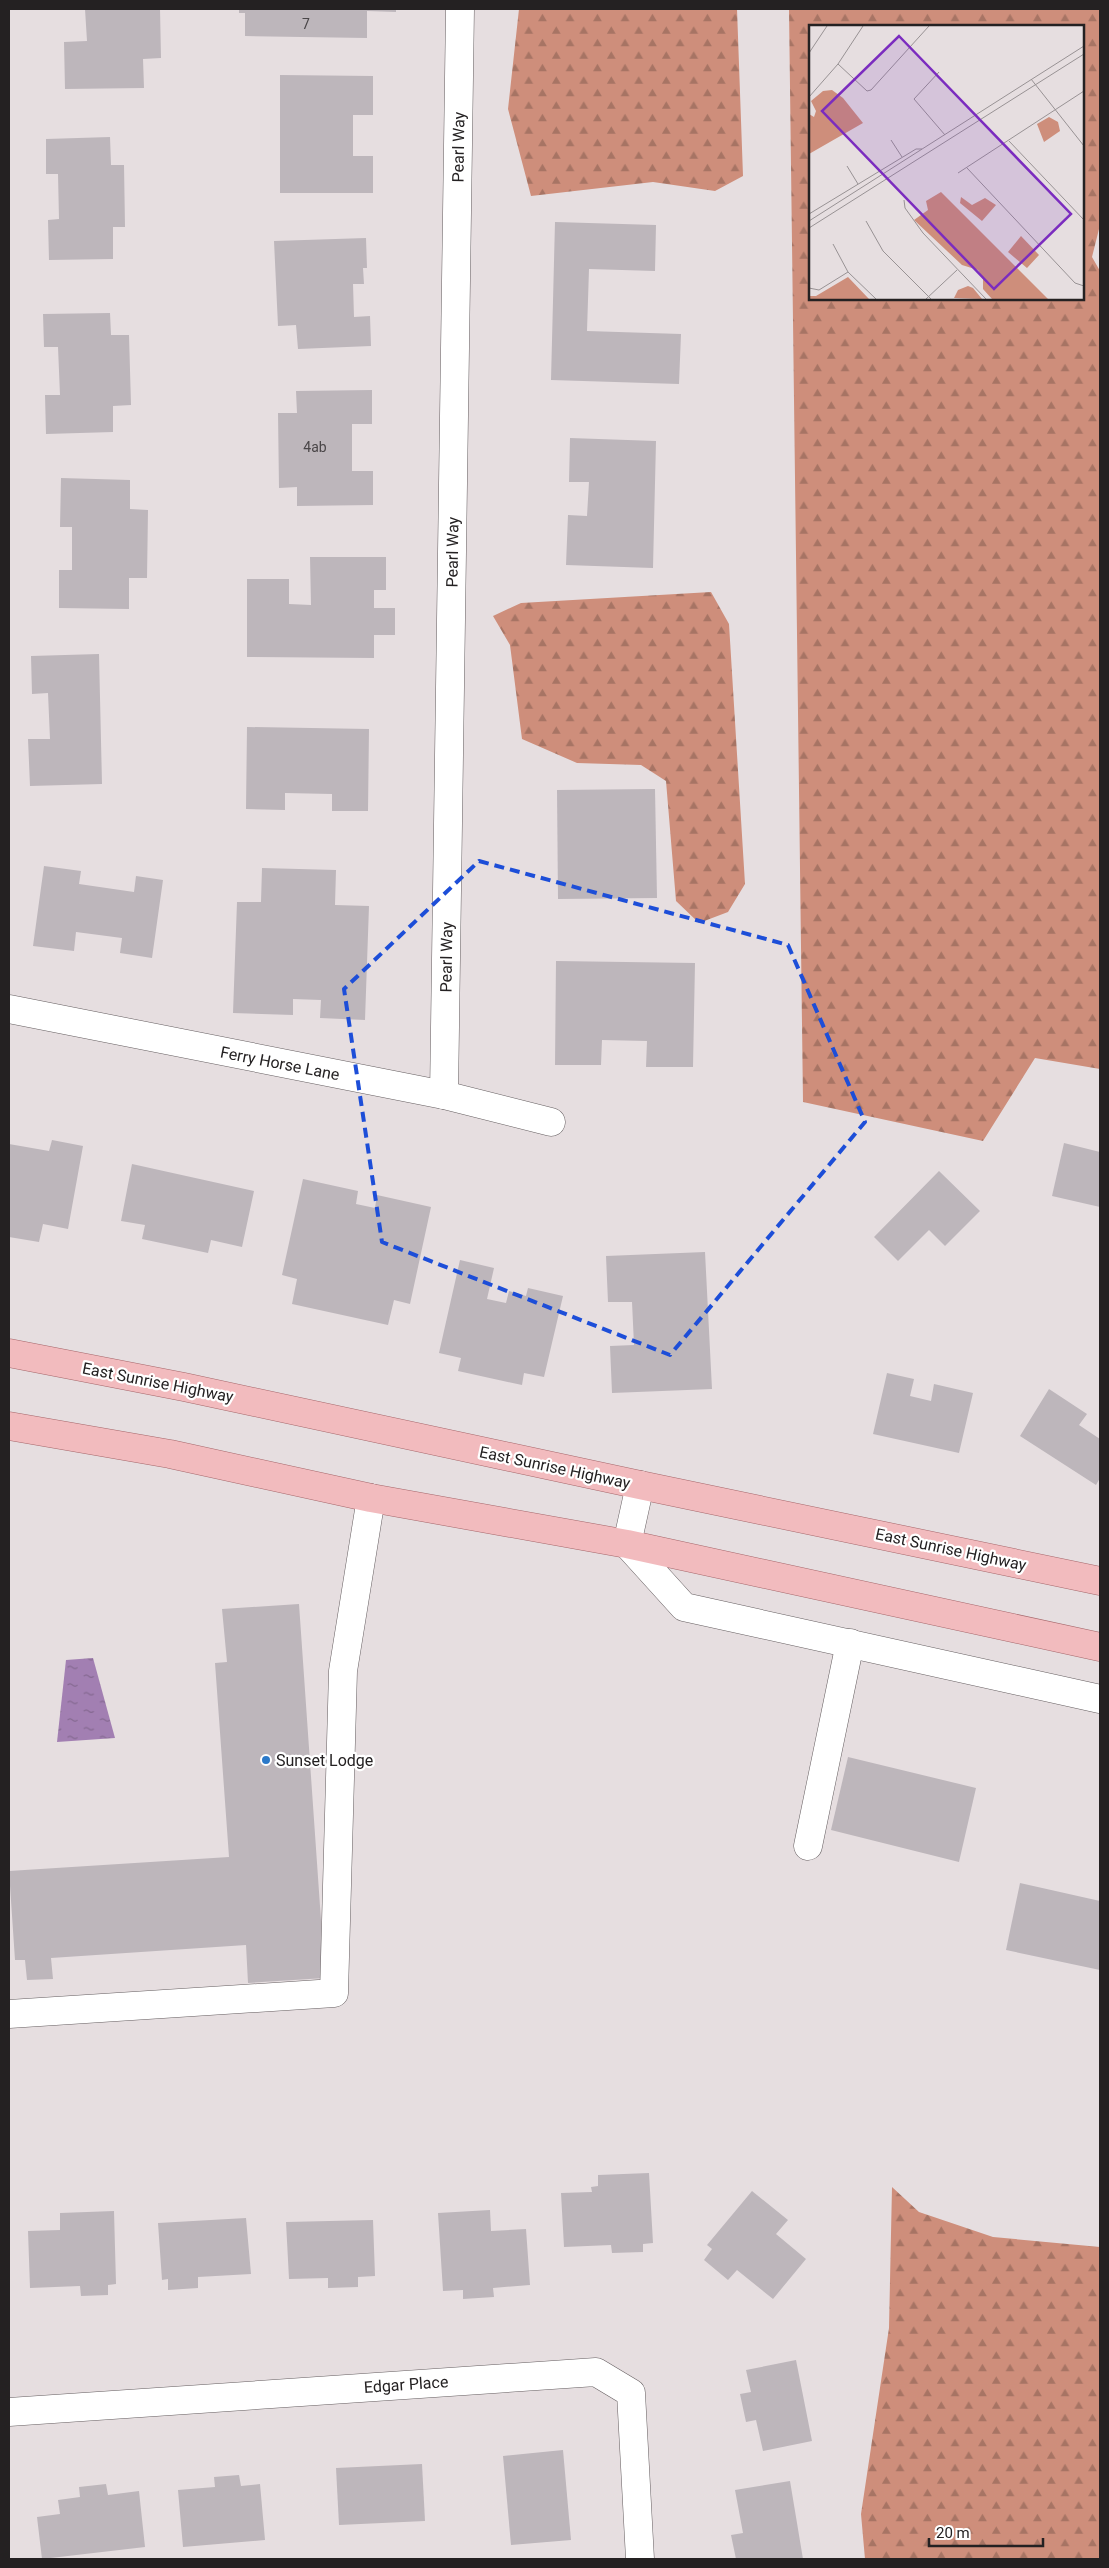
<svg xmlns="http://www.w3.org/2000/svg" width="1109" height="2568" font-family="Roboto,sans-serif">
	<style>
		.forest { fill: url(#forest-firs); fill-rule: evenodd }
		.water { fill: url(#water-ripples) }
		.building { fill: #bdb6bb }
		.lines { fill: none; stroke-linecap: round; stroke-linejoin: round }
		.minor-casing { stroke: #655e60; stroke-width: 29 }
		.major-casing { stroke: #a5676b; stroke-width: 29 }
		.minor { stroke: #fff; stroke-width: 28 }
		.major { stroke: #f2bbbe; stroke-width: 28 }
		.marked { fill: none; stroke: #1d4ed8; stroke-width: 4; stroke-dasharray: 10 6; stroke-linejoin: round }
		.poi-dot { fill: #2b79c9; stroke: #fff; stroke-width: 2 }
		.labels { text-anchor: middle; stroke-width: 4.5; stroke-linejoin: round; paint-order: stroke }
		.number-label { font-size: 14px; fill: #4a4648 }
		.street-label { font-size: 16px; fill: #242122; stroke: #fff }
		.poi-label { font-size: 16px; fill: #242122; stroke: #fff; text-anchor: start }
		.inset-road { fill: none; stroke: #989294; stroke-width: 1 }
		.view { fill: #7b2cbf; fill-opacity: 0.15; stroke: #7b2cbf; stroke-width: 2.5 }
		.inset-edge { fill: none; stroke: #242122; stroke-width: 2.5 }
	</style>
	<defs>
		<pattern id="forest-firs" width="22" height="20" patternUnits="userSpaceOnUse" patternTransform="scale(1.25)"><rect width="22" height="20" fill="#ce8e7b"/><path d="M5 1l3.5 6h-7zM16 11l3.5 6h-7z" fill="#a77464"/></pattern>
		<pattern id="water-ripples" width="26" height="14" patternUnits="userSpaceOnUse" patternTransform="scale(1.25)"><rect width="26" height="14" fill="#a27fb2"/><path d="M2 4q2-2 4 0t4 0M15 11q2-2 4 0t4 0" fill="none" stroke="#846890"/></pattern>
	</defs>
	<rect width="100%" height="100%" fill="#e6dee0"/>
	<g class="forest">
		<path d="M519,9H737L743,176L715,191L653,182L531,196L508,109Z"/>
		<path d="M789,9H1100V225L1092,257L1100,271V1069L1035,1058L983,1141L803,1102ZM810,26H1083V299H810Z"/>
		<path d="M711,592L729,624L745,884L728,912L699,923L676,901L666,781L641,765L577,763L522,739L510,645L493,616L521,603Z"/>
		<path d="M892,2187L919,2212L993,2237L1100,2247V2559H865L861,2514L889,2328Z"/>
	</g>
	<path class="water" d="M93,1658L115,1738L57,1742L66,1660Z"/>
	<g class="building">
		<path d="M85,9H160L161,58L143,59L144,88L65,89L64,42L87,41Z"/>
		<path d="M239,9H396V12L367,11V38L245,36V13H239Z"/>
		<path d="M280,75L373,76V115H353V156H373V193H280Z"/>
		<path d="M110,137L111,165H124L125,227H113V259L49,260L48,220L59,219L58,174H46V139Z"/>
		<path d="M555,222L656,225L655,271L589,269L587,331L681,334L679,384L551,380Z"/>
		<path d="M366,238L367,268H363L364,284H353L354,317L370,316L371,346L298,349L296,325L278,326L274,241Z"/>
		<path d="M110,313L111,335H129L131,405L113,406V432L46,434L45,395H60L58,347H44L43,314Z"/>
		<path d="M372,390V424H352V471H373V505L297,506V487L279,488L278,413H297L296,391Z"/>
		<path d="M570,438L656,441L653,568L566,565L568,515L587,516L589,482H569Z"/>
		<path d="M61,478L130,480V509L148,510L147,578H129V609L59,608V570H72V527H60Z"/>
		<path d="M310,557H386V590H374V608H395V635H374V658L247,657V579H289V604L311,605Z"/>
		<path d="M99,654L102,784L30,786L28,739H50L48,693L32,694L31,656Z"/>
		<path d="M247,727L369,729L368,811H332V794L285,793V810L246,809Z"/>
		<path d="M655,789L657,898L558,899L557,790Z"/>
		<path d="M44,866L81,871L79,884L134,892L136,876L163,880L152,958L120,953L122,938L76,932L74,951L33,946Z"/>
		<path d="M262,868L336,870L335,905L369,906L365,1020L320,1018L321,1000L293,999V1015L233,1013L237,902H261Z"/>
		<path d="M556,961L695,963L693,1067H646L647,1041L602,1040L601,1065H555Z"/>
		<path d="M52,1140L83,1146L68,1229L43,1224L39,1242L9,1237V1144L49,1151Z"/>
		<path d="M1064,1143L1100,1152V1207L1052,1196Z"/>
		<path d="M132,1164L254,1191L242,1247L211,1240L208,1253L142,1239L145,1225L121,1221Z"/>
		<path d="M939,1171L980,1211L945,1246L929,1230L898,1261L874,1237Z"/>
		<path d="M303,1179L358,1191L356,1204L375,1208L377,1195L431,1207L410,1304L394,1300L388,1325L292,1304L297,1279L282,1275Z"/>
		<path d="M705,1252L712,1389L612,1393L610,1346L634,1345L632,1302H608L606,1256Z"/>
		<path d="M460,1260L494,1268L487,1299L506,1303L509,1291L526,1296L528,1288L563,1296L544,1377L524,1373L522,1385L458,1371L461,1358L439,1353Z"/>
		<path d="M887,1373L914,1379L910,1396L931,1401L934,1384L973,1393L959,1453L873,1434Z"/>
		<path d="M1049,1389L1087,1414L1079,1425L1100,1439V1478L1096,1485L1020,1436Z"/>
		<path d="M299,1604L325,1978L248,1983L246,1945L51,1958L53,1979L27,1980L25,1960H15L9,1871L229,1857L215,1663L227,1662L222,1609Z"/>
		<path d="M848,1757L976,1788L959,1862L831,1830Z"/>
		<path d="M1020,1883L1100,1901V1970L1006,1950Z"/>
		<path d="M649,2173L653,2243L643,2244V2252L612,2253L611,2245L564,2247L561,2193L592,2192L591,2187L598,2186V2175Z"/>
		<path d="M752,2191L788,2220L776,2234L806,2259L773,2299L737,2270L728,2280L704,2260L712,2249L707,2245Z"/>
		<path d="M490,2210L491,2231L526,2229L530,2285L493,2288L494,2297L463,2299V2290L443,2291L438,2213Z"/>
		<path d="M114,2211L116,2284L108,2285V2295L81,2296L80,2286L30,2288L28,2231L60,2230V2213Z"/>
		<path d="M246,2218L251,2274L198,2277V2288L168,2290V2279L162,2280L158,2223Z"/>
		<path d="M373,2220L375,2276L358,2277V2287L328,2288V2278L289,2279L286,2222Z"/>
		<path d="M796,2360L812,2441L763,2451L756,2420L746,2422L740,2394L751,2392L746,2370Z"/>
		<path d="M563,2450L571,2540L511,2545L503,2456Z"/>
		<path d="M422,2464L425,2521L339,2525L336,2468Z"/>
		<path d="M239,2475L241,2486L260,2484L265,2540L183,2547L178,2490L215,2487L214,2477Z"/>
		<path d="M790,2481L803,2559H736L731,2535L743,2533L735,2490Z"/>
		<path d="M106,2484L108,2495L139,2491L145,2547L42,2559L37,2517L60,2514L58,2500L80,2497L79,2487Z"/>
	</g>
	<g class="lines">
		<defs>
			<g id="minor">
				<path d="M9,1009L444,1095L551,1122"/>
				<path d="M444,1095L460,9"/>
				<path d="M640,1485L627,1544L684,1607L1100,1699"/>
				<path d="M808,1846L850,1643"/>
				<path d="M9,2014L334,1993L343,1671L371,1498"/>
				<path d="M9,2412L596,2372L631,2393L640,2559"/>
			</g>
			<g id="major">
				<path d="M9,1353L184,1387L640,1485L1100,1581"/>
				<path d="M9,1426L170,1454L371,1498L627,1544L1100,1647"/>
			</g>
		</defs>
		<use href="#minor" class="minor-casing"/>
		<use href="#major" class="major-casing"/>
		<use href="#minor" class="minor"/>
		<use href="#major" class="major"/>
	</g>
	<path class="marked" d="M479,861L788,945L865,1122L670,1355L382,1242L344,989Z"/>
	<circle class="poi-dot" cx="266" cy="1760" r="5"/>
	<g class="labels">
		<g class="number-label">
			<text x="306" y="29">7</text>
			<text x="315" y="452">4ab</text>
		</g>
		<g class="street-label">
			<text transform="translate(458 147) rotate(-89)" y="6">Pearl Way</text>
			<text transform="translate(452 552) rotate(-89)" y="6">Pearl Way</text>
			<text transform="translate(446 957) rotate(-89)" y="6">Pearl Way</text>
			<text transform="translate(280 1063) rotate(11)" y="6">Ferry Horse Lane</text>
			<text transform="translate(158 1382) rotate(11)" y="6">East Sunrise Highway</text>
			<text transform="translate(555 1467) rotate(12)" y="6">East Sunrise Highway</text>
			<text transform="translate(951 1549) rotate(12)" y="6">East Sunrise Highway</text>
			<text transform="translate(406 2384) rotate(-4)" y="6">Edgar Place</text>
		</g>
		<g class="poi-label">
			<text x="276" y="1766">Sunset Lodge</text>
		</g>
	</g>
	<g transform="translate(809 25)">
		<rect width="275" height="275" fill="#e6dee0"/>
		<path d="M23,65L34,73L54,98L0,129V89L5,92L7,86L2,76L14,66ZM240,92L249,97L251,106L235,117L228,99ZM132,167L239,274H183L174,264V254L169,245L153,240L105,195L119,185L117,176ZM152,172L163,180L176,173L187,180L173,196L151,178ZM212,211L230,230L218,243L199,227ZM39,252L60,274H0V271H7ZM159,261L164,263L173,274L145,273L149,265Z" fill="#ce8e7b"/>
		<path class="inset-road" d="M0,28L18,1M29,39L58,66L62,65L120,1M130,47L105,74L136,110M222,54L275,121M0,72L29,39L54,1M82,115L93,132M200,116L275,195M38,141L49,159M158,143L266,258L275,261M149,148L275,66M95,175L96,183L114,208L177,274M0,189L107,124H113M0,196L275,21M57,196L74,226L122,274M0,203L275,29M24,219L39,247L67,274M0,263L10,265L39,247M117,274L148,245"/>
		<path class="view" d="M90,11L262,189L185,264L13,86Z"/>
		<rect width="275" height="275" class="inset-edge"/>
	</g>
	<rect width="1109" height="2568" fill="none" stroke="#242122" stroke-width="20"/>
	<path d="M929 2538v8h114v-8" fill="none" stroke="#242122" stroke-width="2.5"/>
	<text x="936" y="2538" font-size="15" fill="#242122" stroke="#ffffff" stroke-width="4" paint-order="stroke">20 m</text>
</svg>
